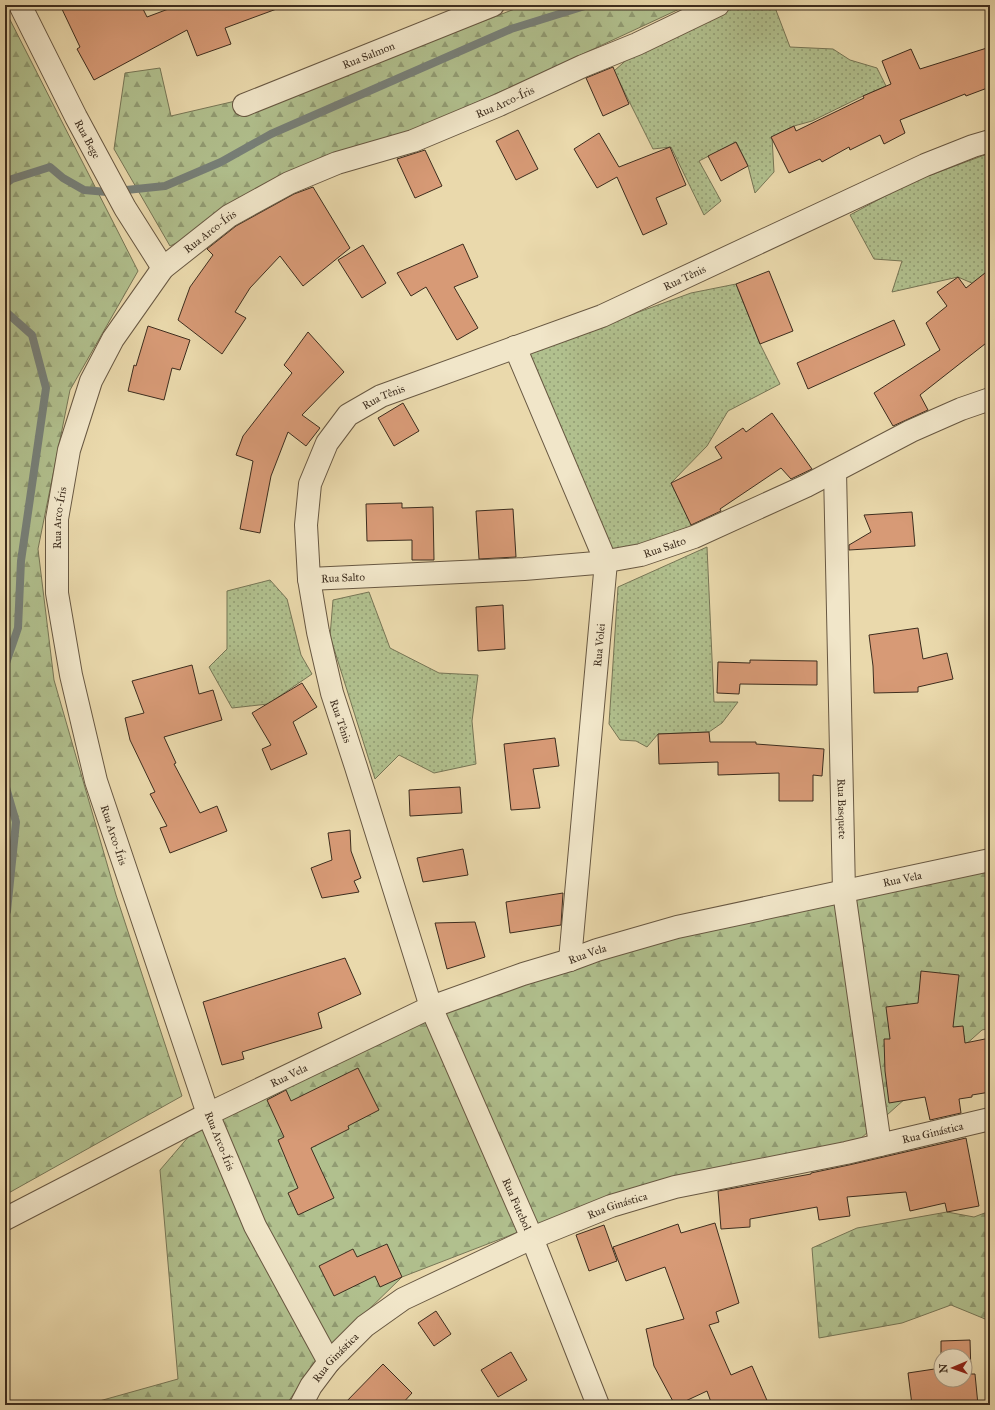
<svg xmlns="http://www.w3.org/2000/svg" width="995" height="1410" font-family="'IM FELL Great Primer',serif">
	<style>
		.grass { fill: url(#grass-dots); stroke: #777656 }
		.forest { fill: url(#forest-firs); stroke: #777656 }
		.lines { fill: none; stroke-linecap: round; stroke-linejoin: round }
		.stream { stroke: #778079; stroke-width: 8 }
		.building { fill: #d79a76; stroke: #3d2d1e }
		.street-casing { stroke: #685842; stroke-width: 24 }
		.street { stroke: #f1e6c9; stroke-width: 22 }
		.labels { text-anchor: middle; stroke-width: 3; stroke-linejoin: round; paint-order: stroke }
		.street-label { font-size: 11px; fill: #3d2d1e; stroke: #f1e6c9 }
	</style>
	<defs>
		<pattern id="grass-dots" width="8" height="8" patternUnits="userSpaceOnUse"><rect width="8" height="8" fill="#b1c08e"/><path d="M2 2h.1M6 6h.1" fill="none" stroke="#919c73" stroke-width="1.8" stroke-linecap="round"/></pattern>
		<pattern id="forest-firs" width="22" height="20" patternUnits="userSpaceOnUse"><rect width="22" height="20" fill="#b1c08e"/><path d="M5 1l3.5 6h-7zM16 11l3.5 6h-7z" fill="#919c73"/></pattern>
	</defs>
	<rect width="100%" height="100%" fill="#ead9ac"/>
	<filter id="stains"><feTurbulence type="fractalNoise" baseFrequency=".005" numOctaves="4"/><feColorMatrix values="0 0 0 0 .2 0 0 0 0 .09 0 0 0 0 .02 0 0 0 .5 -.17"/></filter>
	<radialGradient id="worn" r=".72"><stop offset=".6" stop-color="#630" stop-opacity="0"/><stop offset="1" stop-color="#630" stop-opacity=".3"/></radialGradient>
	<g class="grass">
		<path d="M731,5H774L790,47L833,49L850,60L877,68L886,86L863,96L812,121L794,126L772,137L774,172L755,193L748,166L736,142L699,161L721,201L704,215L671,147L653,149L614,71L632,55Z"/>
		<path d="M990,153V269L974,284L958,277L892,292L902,261L874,259L850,215L909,183Z"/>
		<path d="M736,284L760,344L780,384L728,411L707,446L671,483L693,528L612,553L526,353L691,293Z"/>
		<path d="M707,547L714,702H738L722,723L709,732L658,734L647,747L636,741L620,740L609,724L618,587Z"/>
		<path d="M270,580L287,599L301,655L312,674L268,704L232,708L209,667L227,649V591Z"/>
		<path d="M369,592L390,648L439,673L478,675L472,721L476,764L434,773L399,755L375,779L330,636L333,600Z"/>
	</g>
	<g class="forest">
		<path d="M525,5H688L531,78L410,132L170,246L114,149L125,73L160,68L171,116L339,77Z"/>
		<path d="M5,10L138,271L70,390L38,549L54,680L116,895L182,1096L5,1195Z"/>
		<path d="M990,861V1028L982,1030L859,1140L542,1223L402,1277L316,1361L286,1405H85L178,1379L160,1170L208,1114L508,979Z"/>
		<path d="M990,1211V1321L951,1305L902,1323L819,1338L812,1248L857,1228L947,1212L974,1217Z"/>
	</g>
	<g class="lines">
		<g class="stream">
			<path d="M5,184L12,179L50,167L63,178L84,190L107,192L165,186L221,162L271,134L511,29L588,5"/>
			<path d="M5,311L32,335L46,388L21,561L18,628L5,666"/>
			<path d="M5,784L16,822L7,911"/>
		</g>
	</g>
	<g class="building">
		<path d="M60,5H141L147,17L179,5H281L282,7L225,28L231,44L197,56L187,30L94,80L77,49L80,47Z"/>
		<path d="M990,47V87L966,96L965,94L900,120L905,133L884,144L880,135L850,150L849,147L822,162L820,159L789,173L771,137L794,126L796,131L864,98L863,96L891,84L882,61L911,49L920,69Z"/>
		<path d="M613,67L629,104L603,116L586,78Z"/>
		<path d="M518,130L538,169L516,180L496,141Z"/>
		<path d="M599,133L619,167L670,147L686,185L656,198L667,224L643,235L617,177L597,188L574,149Z"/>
		<path d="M736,142L748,166L721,181L708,156Z"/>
		<path d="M425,150L442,186L415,198L397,159Z"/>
		<path d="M313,187L350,248L303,286L280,256L250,288L235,312L246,318L222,354L178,320L190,287L213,255L207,249L236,226L294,194Z"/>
		<path d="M463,244L478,277L454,287L478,328L457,340L426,287L411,296L397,273Z"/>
		<path d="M363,245L386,283L362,298L338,260Z"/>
		<path d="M990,269V340L920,395L928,410L893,426L874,393L940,350L926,323L947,306L937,292L958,277L966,288Z"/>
		<path d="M769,271L793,331L760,344L736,284Z"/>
		<path d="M894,320L905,345L808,389L797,363Z"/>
		<path d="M148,326L190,340L180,370L172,368L164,400L128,391L134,365L136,366Z"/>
		<path d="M308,332L344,372L302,415L320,428L306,446L288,432L271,476L260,533L240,529L253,461L236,455L243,436L292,373L284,365Z"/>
		<path d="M403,403L419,431L394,446L378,418Z"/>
		<path d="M772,413L812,469L791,479L781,468L720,509L721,511L691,525L671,483L722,458L715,447L743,428L746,432Z"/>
		<path d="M402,503V508L433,507L434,560H412V540L367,541L366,504Z"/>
		<path d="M513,509L516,557L479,559L476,511Z"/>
		<path d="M912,512L915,546L849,550V545L871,532L864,515Z"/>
		<path d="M503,605L505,649L478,651L476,607Z"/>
		<path d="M918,628L923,659L947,653L953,679L918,687V692L874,693L873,666L869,635Z"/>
		<path d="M750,660L817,661V685L740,684L739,694L717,693L718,662L750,663Z"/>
		<path d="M192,665L199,694L213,690L222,720L164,737L176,763L174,764L200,813L217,806L227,831L170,853L160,828L167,826L150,794L155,792L130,740L125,718L144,713L132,681Z"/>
		<path d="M302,683L317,707L293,722L307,754L271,770L262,749L271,745L252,713Z"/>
		<path d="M709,732L710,742H756V744L824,749L822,776L813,775V801H779V773L718,775V762L659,764L658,734Z"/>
		<path d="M555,738L559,766L533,769L540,808L511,810L504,744Z"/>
		<path d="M460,787L462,813L410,816L409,790Z"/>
		<path d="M350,830L351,851L361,878L354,881L359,892L322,898L311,868L332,860L328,833Z"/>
		<path d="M463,849L468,875L423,882L417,858Z"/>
		<path d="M563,893L561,925L510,933L506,902Z"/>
		<path d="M475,922L485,957L447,969L435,923Z"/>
		<path d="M345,958L361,994L318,1013L322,1028L242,1052L244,1059L222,1065L203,1002Z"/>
		<path d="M921,971L959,975L953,1027L963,1026L965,1043L990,1038V1092L972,1095V1097L959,1099L961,1113L930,1120L925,1097L889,1103L885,1071L884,1039H890L886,1007L918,1003Z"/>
		<path d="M358,1068L379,1110L348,1126L349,1129L311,1148L334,1198L298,1215L288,1193L298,1188L278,1140L284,1137L267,1100L286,1090L291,1101Z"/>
		<path d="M966,1138L979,1206L947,1212L945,1203L910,1211L906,1192L847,1197L850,1216L819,1220L817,1207L750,1219V1227L721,1229L718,1191L811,1174V1173L849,1165Z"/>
		<path d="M715,1223L739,1303L716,1312L719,1322L709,1325L731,1375L752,1366L769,1405H712L707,1391L677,1405H675L654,1366L646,1329L684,1319L665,1267L626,1281L613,1247L678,1224L681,1233Z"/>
		<path d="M604,1225L617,1261L589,1271L576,1235Z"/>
		<path d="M387,1244L402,1277L380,1287L375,1276L334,1296L319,1266L353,1249L357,1257Z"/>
		<path d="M436,1311L451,1334L434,1346L418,1323Z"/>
		<path d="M970,1340L971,1374H975L978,1405H912L908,1373L941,1368V1380H965V1356H941V1341Z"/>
		<path d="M511,1352L527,1380L498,1397L481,1370Z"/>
		<path d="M383,1364L412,1393L401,1405H343Z"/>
	</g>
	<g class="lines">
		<defs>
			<g id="street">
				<path id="s1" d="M20,5L76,117L125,208L163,268"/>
				<path id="s2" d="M244,105L493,5"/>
				<path d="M515,347L606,562L570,960"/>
				<path id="s3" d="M835,471L844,892L880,1145"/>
				<path id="s4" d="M309,579L524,569L596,563L641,555L694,537L806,486L911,431L961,409L990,399"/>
				<path id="s5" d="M5,1219L208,1114L431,1007L523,974L570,960L597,950L677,927L990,860"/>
				<path id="s6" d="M329,1362L255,1226L208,1114L96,781L71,675L57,593V519L69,450L91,381L113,339L163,268L229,216L289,183L337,163L413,141L499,105L583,66L637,44L718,5"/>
				<path id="s7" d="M301,1405L311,1386L329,1362L365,1326L403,1299L532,1238L611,1206L675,1187L846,1153L990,1119"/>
				<path id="s8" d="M598,1405L532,1238L431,1007L356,767L332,693L318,632L309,579L306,525L310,484L327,443L348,415L381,396L602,316L925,165L973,146L990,141"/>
			</g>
		</defs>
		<use href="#street" class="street-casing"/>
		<use href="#street" class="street"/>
	</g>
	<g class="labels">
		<g class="street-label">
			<text dy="4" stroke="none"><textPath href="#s2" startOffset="134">Rua Salmon</textPath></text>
			<text dy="4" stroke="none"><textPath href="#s6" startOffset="1554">Rua Arco-Íris</textPath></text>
			<text dy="4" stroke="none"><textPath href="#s1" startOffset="150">Rua Bege</textPath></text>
			<text dy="4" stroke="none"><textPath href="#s6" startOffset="1230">Rua Arco-Íris</textPath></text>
			<text dy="4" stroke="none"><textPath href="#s8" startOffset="1416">Rua Tênis</textPath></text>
			<text dy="4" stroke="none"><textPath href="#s8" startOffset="1092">Rua Tênis</textPath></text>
			<text dy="4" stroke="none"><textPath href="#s6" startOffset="895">Rua Arco-Íris</textPath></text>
			<text dy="4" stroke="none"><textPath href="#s4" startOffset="358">Rua Salto</textPath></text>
			<text dy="4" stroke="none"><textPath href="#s4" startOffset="34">Rua Salto</textPath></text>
			<text transform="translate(599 645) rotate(-85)" y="4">Rua Volei</text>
			<text transform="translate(341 721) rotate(71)" y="4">Rua Tênis</text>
			<text dy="4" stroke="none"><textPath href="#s3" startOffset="338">Rua Basquete</textPath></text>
			<text transform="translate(114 835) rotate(72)" y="4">Rua Arco-Íris</text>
			<text dy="4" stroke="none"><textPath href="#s5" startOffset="965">Rua Vela</textPath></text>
			<text dy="4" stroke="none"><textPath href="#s5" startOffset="641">Rua Vela</textPath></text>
			<text dy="4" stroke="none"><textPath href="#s5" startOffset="318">Rua Vela</textPath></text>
			<text dy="4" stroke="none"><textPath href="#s7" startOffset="707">Rua Ginástica</textPath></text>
			<text transform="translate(220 1141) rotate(68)" y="4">Rua Arco-Íris</text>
			<text transform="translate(517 1204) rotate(66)" y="4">Rua Futebol</text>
			<text dy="4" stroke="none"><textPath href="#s7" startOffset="383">Rua Ginástica</textPath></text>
			<text dy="4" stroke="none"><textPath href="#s7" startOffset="59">Rua Ginástica</textPath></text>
		</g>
	</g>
	<rect width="995" height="1410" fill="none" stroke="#ead9ac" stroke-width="20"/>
	<rect x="6" y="6" width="983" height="1398" fill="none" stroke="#3d2d1e" stroke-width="2"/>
	<rect x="10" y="10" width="975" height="1390" fill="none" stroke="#3d2d1e"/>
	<g transform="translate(953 1368) rotate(268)"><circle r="19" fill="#f1e6c9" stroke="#a99c85"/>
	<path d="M0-3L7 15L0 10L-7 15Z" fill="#8f2418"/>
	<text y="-6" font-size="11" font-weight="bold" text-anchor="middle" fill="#3d2d1e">N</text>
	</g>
	<rect width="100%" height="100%" filter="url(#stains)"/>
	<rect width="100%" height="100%" fill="url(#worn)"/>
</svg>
